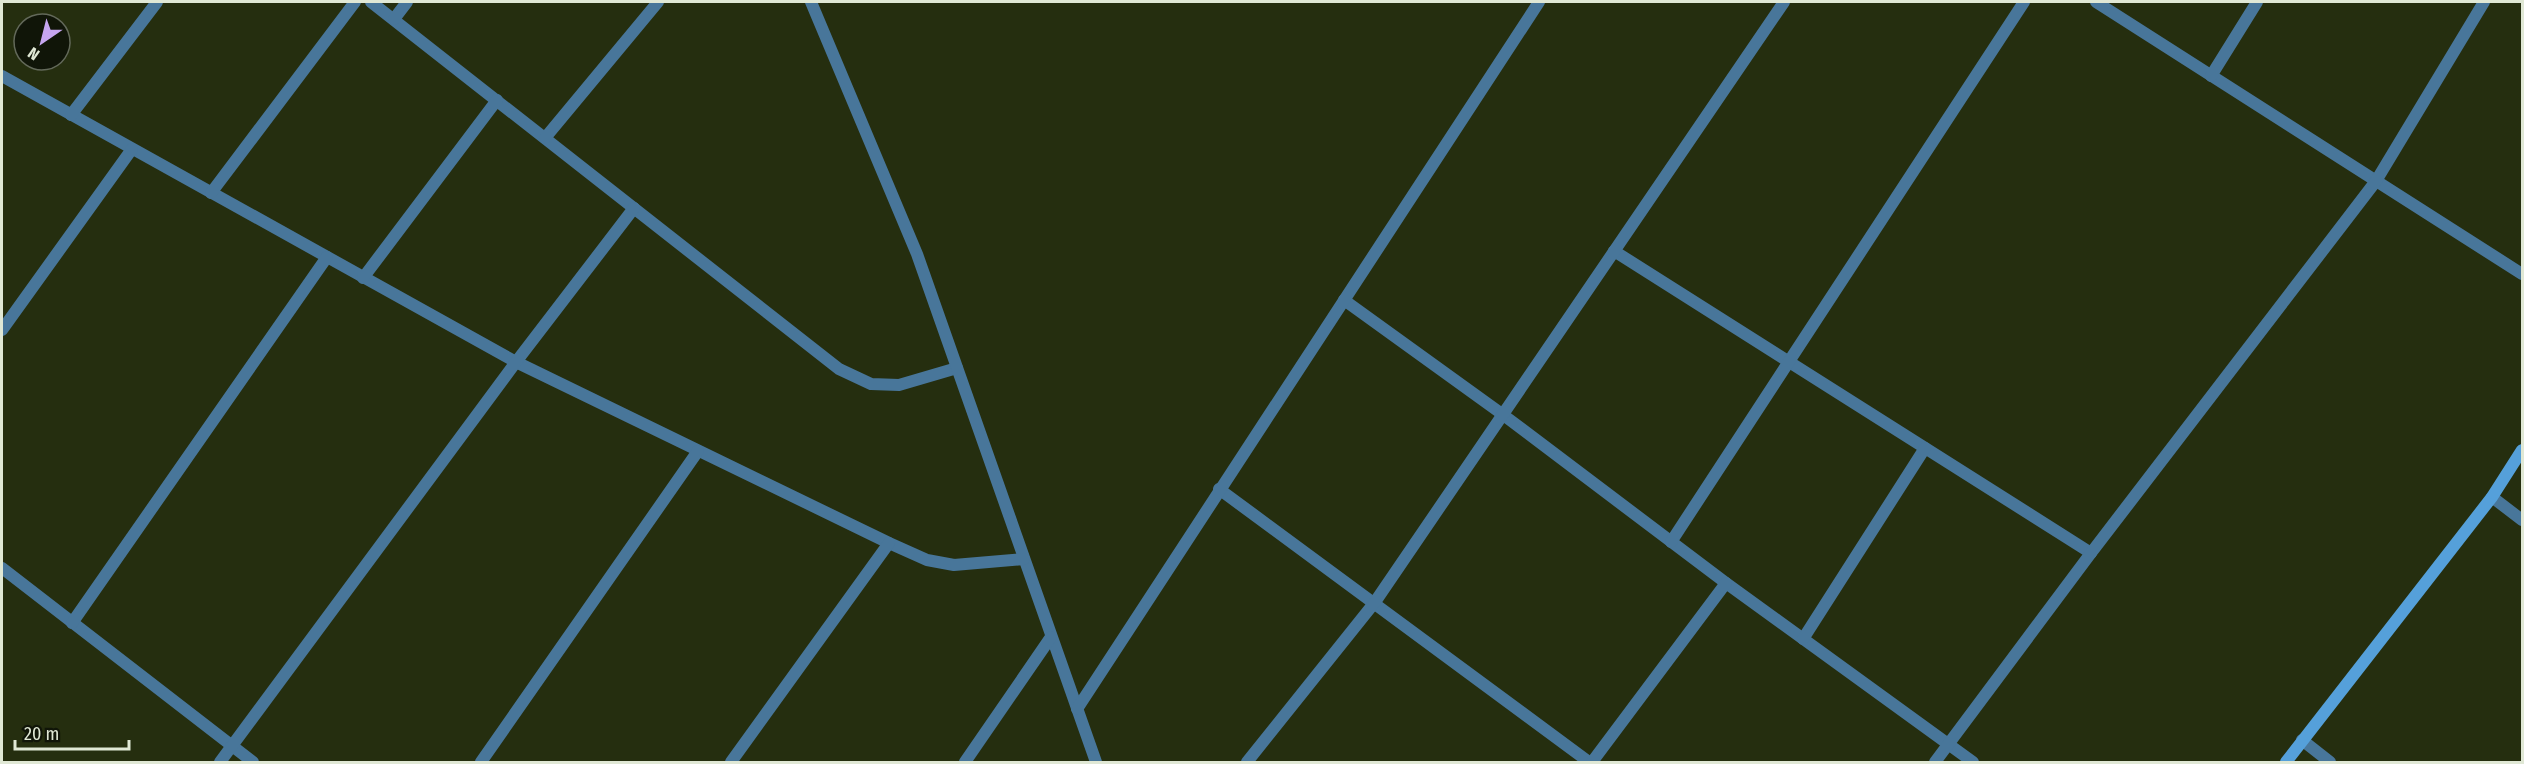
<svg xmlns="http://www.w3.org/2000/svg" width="2524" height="764" font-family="'Fira Sans Condensed',sans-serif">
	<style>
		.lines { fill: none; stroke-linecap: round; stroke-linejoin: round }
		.street { stroke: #48769a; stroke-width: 12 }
		.secondary { stroke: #55a0da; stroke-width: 12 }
	</style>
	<rect width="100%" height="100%" fill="#252e0f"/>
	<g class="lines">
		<g class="street">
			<path d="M371,2L839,369L871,384L899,385L957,368"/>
			<path d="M811,2L917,254L1096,762"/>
			<path d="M2096,2L2522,274"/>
			<path d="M394,19L407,2"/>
			<path d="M2,76L516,362L889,543L927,560L954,565L1024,559"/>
			<path d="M2211,76L2257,2"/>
			<path d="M71,115L157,2"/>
			<path d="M545,138L658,2"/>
			<path d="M211,193L355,2"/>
			<path d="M1614,251L2091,553"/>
			<path d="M363,278L497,100"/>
			<path d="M1344,300L1502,414L1726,583L1973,762"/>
			<path d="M2,330L132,149"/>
			<path d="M1219,489L1589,762"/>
			<path d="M2492,497L2522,520"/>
			<path d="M1671,542L2024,2"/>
			<path d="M2,568L253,762"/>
			<path d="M72,623L327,257"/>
			<path d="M1803,639L1925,448"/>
			<path d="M1077,709L1539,2"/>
			<path d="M2302,740L2330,762"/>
			<path d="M220,762L516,362L634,208"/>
			<path d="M481,762L698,451"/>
			<path d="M731,762L889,543"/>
			<path d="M965,762L1051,637"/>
			<path d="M1247,762L1375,602L1784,2"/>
			<path d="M1592,762L1726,583"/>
			<path d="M1935,762L2091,553L2376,181L2484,2"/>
		</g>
		<path class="secondary" d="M2286,762L2492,497L2522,450"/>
	</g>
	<rect width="2524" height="764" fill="none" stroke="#e0e8d5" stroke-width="6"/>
	<g transform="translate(42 42) rotate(215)"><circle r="28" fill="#101508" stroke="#63695a" stroke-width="1.5"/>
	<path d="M0-4.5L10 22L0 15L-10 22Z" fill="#c6a6f0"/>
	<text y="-9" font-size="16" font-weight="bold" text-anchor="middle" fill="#e0e8d5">N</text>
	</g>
	<path d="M15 740v9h114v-9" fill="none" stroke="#e0e8d5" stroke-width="3"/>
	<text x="24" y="740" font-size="18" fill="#e0e8d5" stroke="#101508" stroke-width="4.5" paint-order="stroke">20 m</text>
</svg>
